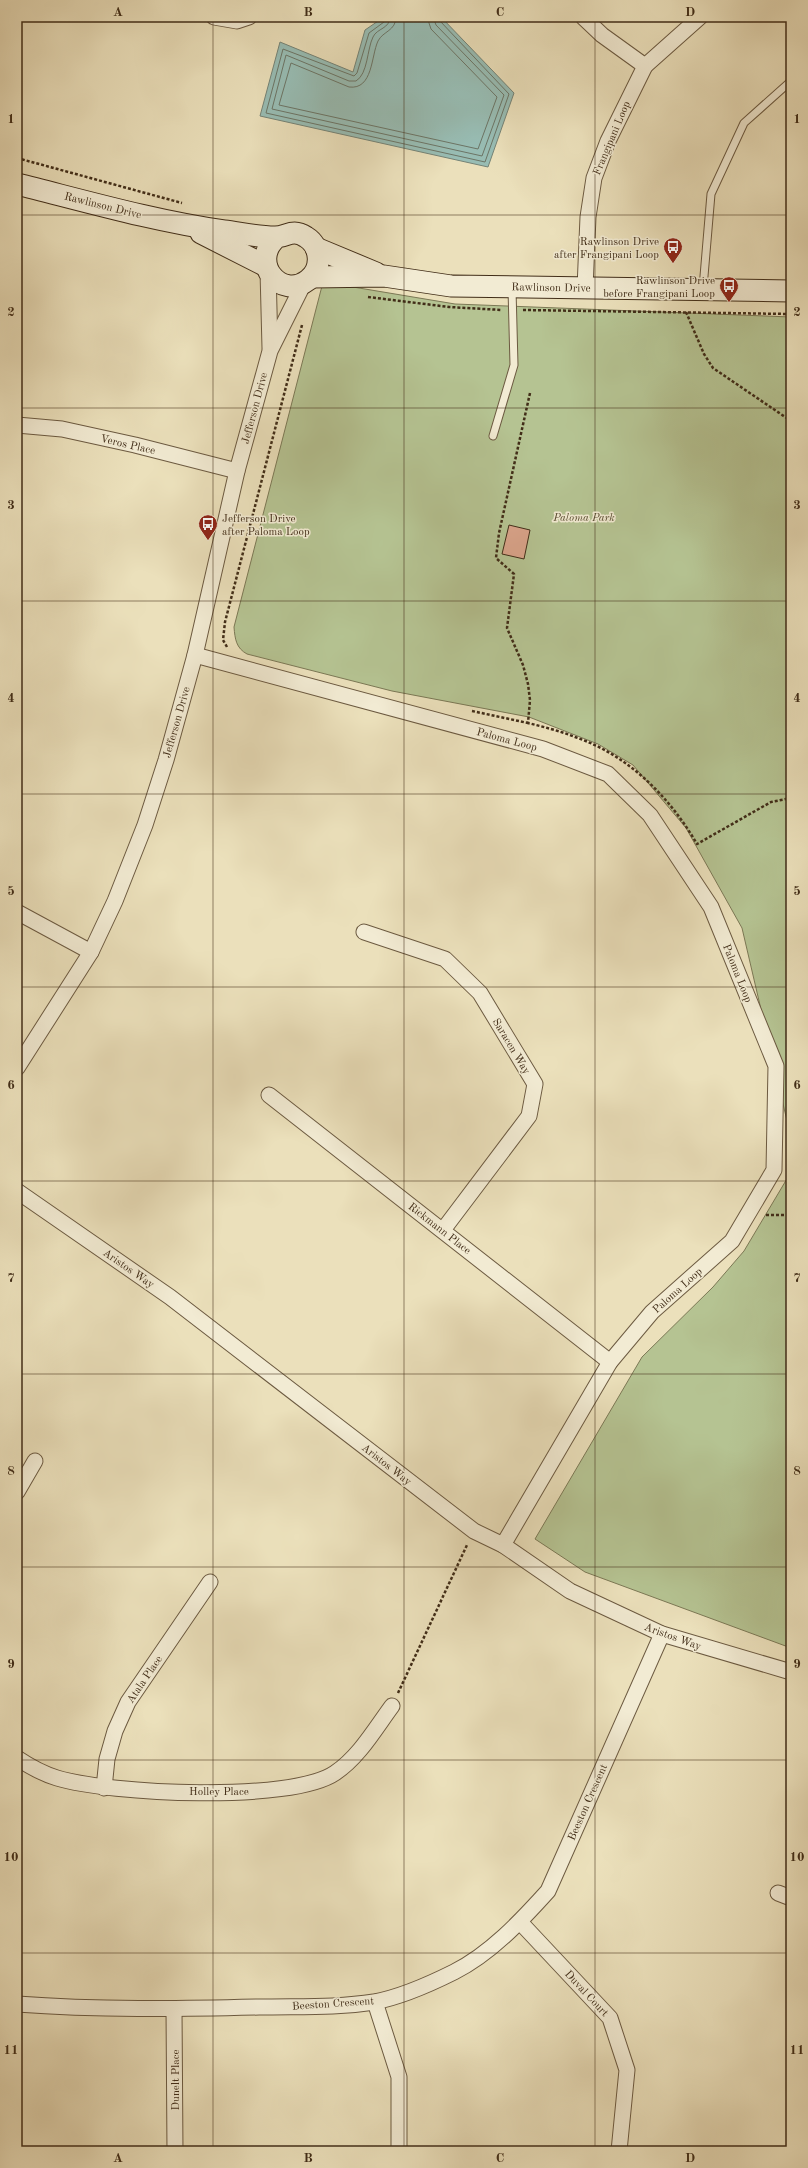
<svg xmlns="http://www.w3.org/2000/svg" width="808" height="2168" font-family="'Old Standard TT',serif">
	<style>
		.green { fill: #b5c392; stroke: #7b7855 }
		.water { fill: #98bdb4; stroke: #758376 }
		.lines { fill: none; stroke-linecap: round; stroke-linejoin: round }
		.shore { stroke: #6c7566; stroke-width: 1 }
		.building { fill: #daa48b; stroke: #412d18 }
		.lane-casing { stroke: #6c5a41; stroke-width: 9 }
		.street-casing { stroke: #6c5a41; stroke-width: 17 }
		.secondary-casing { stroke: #412d18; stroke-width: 23 }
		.path { stroke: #412d18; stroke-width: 2.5; stroke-dasharray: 3 2; stroke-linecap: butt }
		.lane { stroke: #f2ebd3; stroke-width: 7 }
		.street { stroke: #f2ebd3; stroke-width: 15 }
		.secondary { stroke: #f2ebd3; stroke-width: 21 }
		.grid { fill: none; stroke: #412d18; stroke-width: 1; stroke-opacity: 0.55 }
		.labels { text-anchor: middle; stroke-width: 3; stroke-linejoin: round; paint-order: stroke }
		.street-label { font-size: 11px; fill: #412d18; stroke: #f2ebd3 }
		.poi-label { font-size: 11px; fill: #412d18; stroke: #f2ebd3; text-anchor: end }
		.park-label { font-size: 11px; font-style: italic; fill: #584b30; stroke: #f2ebd3 }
		.neatline { fill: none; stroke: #412d18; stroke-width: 1.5 }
		.grid-label { font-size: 13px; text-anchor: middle; font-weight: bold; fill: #412d18 }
	</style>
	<rect width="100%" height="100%" fill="#ebe0bb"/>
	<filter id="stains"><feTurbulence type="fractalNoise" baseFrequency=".005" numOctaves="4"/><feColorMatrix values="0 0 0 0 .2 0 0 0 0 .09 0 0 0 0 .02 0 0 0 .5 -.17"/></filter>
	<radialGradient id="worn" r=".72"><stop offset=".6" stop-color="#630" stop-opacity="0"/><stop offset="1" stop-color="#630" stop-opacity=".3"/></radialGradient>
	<g class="green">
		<path d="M323,282L455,304L791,317V1138L742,928L686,828L633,765L598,744L529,717L392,691L247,654C236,648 235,639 234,627Z"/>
		<path d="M791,1172V1648L585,1572L535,1539L642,1357L713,1287L744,1251Z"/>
	</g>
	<path class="water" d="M384,17H441L514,93L488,167L260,116L280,42L353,72L365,30Z"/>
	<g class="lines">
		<g class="shore">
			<path d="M385,17L384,22L369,33L357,73L354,76L283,49L266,113L485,162L509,94L440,21L438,17"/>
			<path d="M390,17C390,29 377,28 373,37C367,49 368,74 356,81H349L286,55L272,109L482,156L504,95L436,25L433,17"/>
			<path d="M396,17C396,31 383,31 378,41C371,56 373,90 349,87L291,63L279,105L478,149L497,97L431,29L427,17"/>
		</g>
	</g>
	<path class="building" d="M509,525L530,530L524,559L502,554Z"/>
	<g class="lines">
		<defs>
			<g id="lane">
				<path d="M703,288L711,194L744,123L791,81"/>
				<path d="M493,436L514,365L512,289"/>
			</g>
			<g id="street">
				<path d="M214,17L237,21L249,17"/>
				<path d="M583,17L602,35L645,66"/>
				<path d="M268,271L270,348"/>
				<path d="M585,288L588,217L594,178L608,141L645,66L700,17"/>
				<path d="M17,425L62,429L135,445L237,471"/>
				<path d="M195,655L543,749L608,774L650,815L711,907L776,1066L774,1170L732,1241L652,1312L610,1362L503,1545"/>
				<path d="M17,912L91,952"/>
				<path d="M364,932L445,959L480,993L535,1084L529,1116L443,1230"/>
				<path d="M17,1068L91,952L115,901L145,825L166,760L195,655L237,471L270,351L304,283"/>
				<path d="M269,1095L610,1362"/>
				<path d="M17,1191L170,1297L474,1531L503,1545L570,1591L662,1634L791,1672"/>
				<path d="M17,1492L35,1461"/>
				<path d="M17,1758C29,1766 44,1774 57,1778C110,1794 291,1803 335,1773C359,1757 375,1729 392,1706"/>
				<path d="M104,1788L107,1759L115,1731L128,1702L210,1582"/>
				<path d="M778,1893L791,1898"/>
				<path d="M520,1922L610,2018L627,2070L619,2151"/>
				<path d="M375,2002L399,2077V2151"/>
				<path d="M17,2004C98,2010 179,2009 259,2007C297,2006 337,2008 374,2002C401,1997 430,1984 454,1972C490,1954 521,1921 548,1891L662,1634"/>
				<path d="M174,2009L175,2151"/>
			</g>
			<g id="secondary">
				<path d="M17,184C85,201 154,221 224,231C240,233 258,237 275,237C287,237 292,228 306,237C321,246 323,269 308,280C281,301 249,262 276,238"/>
				<path d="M201,233L266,266"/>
				<path d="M316,248L376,273"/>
				<path d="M312,277L384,276L451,286L791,291"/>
			</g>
		</defs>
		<use href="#lane" class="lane-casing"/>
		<use href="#street" class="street-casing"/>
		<use href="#secondary" class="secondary-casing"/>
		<g class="path">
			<path d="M17,158L182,203"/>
			<path d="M368,297L449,307L502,310"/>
			<path d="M523,310L791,314"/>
			<path d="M686,312L704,354L713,368L791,421"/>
			<path d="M530,393L499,533L496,558L514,574L507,628L523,665L528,684L530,700L528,723C544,727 560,731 575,737C628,755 669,796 697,844L771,802L791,798"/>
			<path d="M227,647L223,640L225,622L302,325"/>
			<path d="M472,711L528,723"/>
			<path d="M766,1215H791"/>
			<path d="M398,1693L467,1545"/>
		</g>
		<use href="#lane" class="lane"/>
		<use href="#street" class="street"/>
		<use href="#secondary" class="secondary"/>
	</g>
	<path class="grid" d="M213,17V2151M404,17V2151M595,17V2151M17,215H791M17,408H791M17,601H791M17,794H791M17,987H791M17,1181H791M17,1374H791M17,1567H791M17,1760H791M17,1953H791"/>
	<defs>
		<symbol id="bus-pin" viewBox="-11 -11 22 30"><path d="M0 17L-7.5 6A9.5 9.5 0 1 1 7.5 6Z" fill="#8f2418" stroke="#f2ebd3"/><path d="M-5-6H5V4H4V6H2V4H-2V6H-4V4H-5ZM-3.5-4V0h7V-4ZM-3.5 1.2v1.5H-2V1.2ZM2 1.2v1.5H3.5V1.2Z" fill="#fff"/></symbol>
	</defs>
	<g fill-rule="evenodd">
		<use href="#bus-pin" x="662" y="236" width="22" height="30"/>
		<use href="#bus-pin" x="718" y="275" width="22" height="30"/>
		<use href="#bus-pin" x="197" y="513" width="22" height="30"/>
	</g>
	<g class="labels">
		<g class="street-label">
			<text transform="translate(611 138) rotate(-67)" y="4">Frangipani Loop</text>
			<text transform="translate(103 205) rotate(14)" y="4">Rawlinson Drive</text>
			<text transform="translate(551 287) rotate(1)" y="4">Rawlinson Drive</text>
			<text transform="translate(254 408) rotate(-75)" y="4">Jefferson Drive</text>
			<text transform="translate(128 444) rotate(13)" y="4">Veros Place</text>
			<text transform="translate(176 722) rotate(-74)" y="4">Jefferson Drive</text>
			<text transform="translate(507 739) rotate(15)" y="4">Paloma Loop</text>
			<text transform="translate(738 973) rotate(68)" y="4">Paloma Loop</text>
			<text transform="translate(512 1046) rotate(59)" y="4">Saracen Way</text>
			<text transform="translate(440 1228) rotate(38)" y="4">Rickmann Place</text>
			<text transform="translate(129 1268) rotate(35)" y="4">Aristos Way</text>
			<text transform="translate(677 1290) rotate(-42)" y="4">Paloma Loop</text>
			<text transform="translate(387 1464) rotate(38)" y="4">Aristos Way</text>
			<text transform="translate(673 1636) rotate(20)" y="4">Aristos Way</text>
			<text transform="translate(144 1679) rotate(-56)" y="4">Atala Place</text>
			<text x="219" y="1795">Holley Place</text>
			<text transform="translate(587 1802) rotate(-66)" y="4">Beeston Crescent</text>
			<text transform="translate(587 1993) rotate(47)" y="4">Duval Court</text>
			<text transform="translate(333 2003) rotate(-4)" y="4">Beeston Crescent</text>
			<text transform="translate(175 2080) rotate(-90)" y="4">Dunelt Place</text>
		</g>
		<g class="poi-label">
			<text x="659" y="245">Rawlinson Drive<tspan x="659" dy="13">after Frangipani Loop</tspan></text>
			<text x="715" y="284">Rawlinson Drive<tspan x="715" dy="13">before Frangipani Loop</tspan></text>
			<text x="222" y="522" text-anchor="start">Jefferson Drive<tspan x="222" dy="13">after Paloma Loop</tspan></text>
		</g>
		<g class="park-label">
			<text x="584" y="521">Paloma Park</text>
		</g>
	</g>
	<rect width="808" height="2168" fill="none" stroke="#ebe0bb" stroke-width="44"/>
	<rect x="22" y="22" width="764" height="2124" class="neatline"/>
	<g class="grid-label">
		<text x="118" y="16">A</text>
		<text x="308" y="16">B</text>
		<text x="500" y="16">C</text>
		<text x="690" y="16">D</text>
		<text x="11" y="123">1</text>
		<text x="797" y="123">1</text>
		<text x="11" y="316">2</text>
		<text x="797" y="316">2</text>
		<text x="11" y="509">3</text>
		<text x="797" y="509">3</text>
		<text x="11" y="702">4</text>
		<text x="797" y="702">4</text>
		<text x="11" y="895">5</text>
		<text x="797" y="895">5</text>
		<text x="11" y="1089">6</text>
		<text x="797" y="1089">6</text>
		<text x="11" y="1282">7</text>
		<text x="797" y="1282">7</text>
		<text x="11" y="1475">8</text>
		<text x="797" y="1475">8</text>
		<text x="11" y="1668">9</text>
		<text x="797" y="1668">9</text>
		<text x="11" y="1861">10</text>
		<text x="797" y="1861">10</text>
		<text x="11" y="2054">11</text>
		<text x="797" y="2054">11</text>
		<text x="118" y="2162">A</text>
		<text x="308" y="2162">B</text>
		<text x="500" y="2162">C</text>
		<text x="690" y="2162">D</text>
	</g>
	<rect width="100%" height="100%" filter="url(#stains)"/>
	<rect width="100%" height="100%" fill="url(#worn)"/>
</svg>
